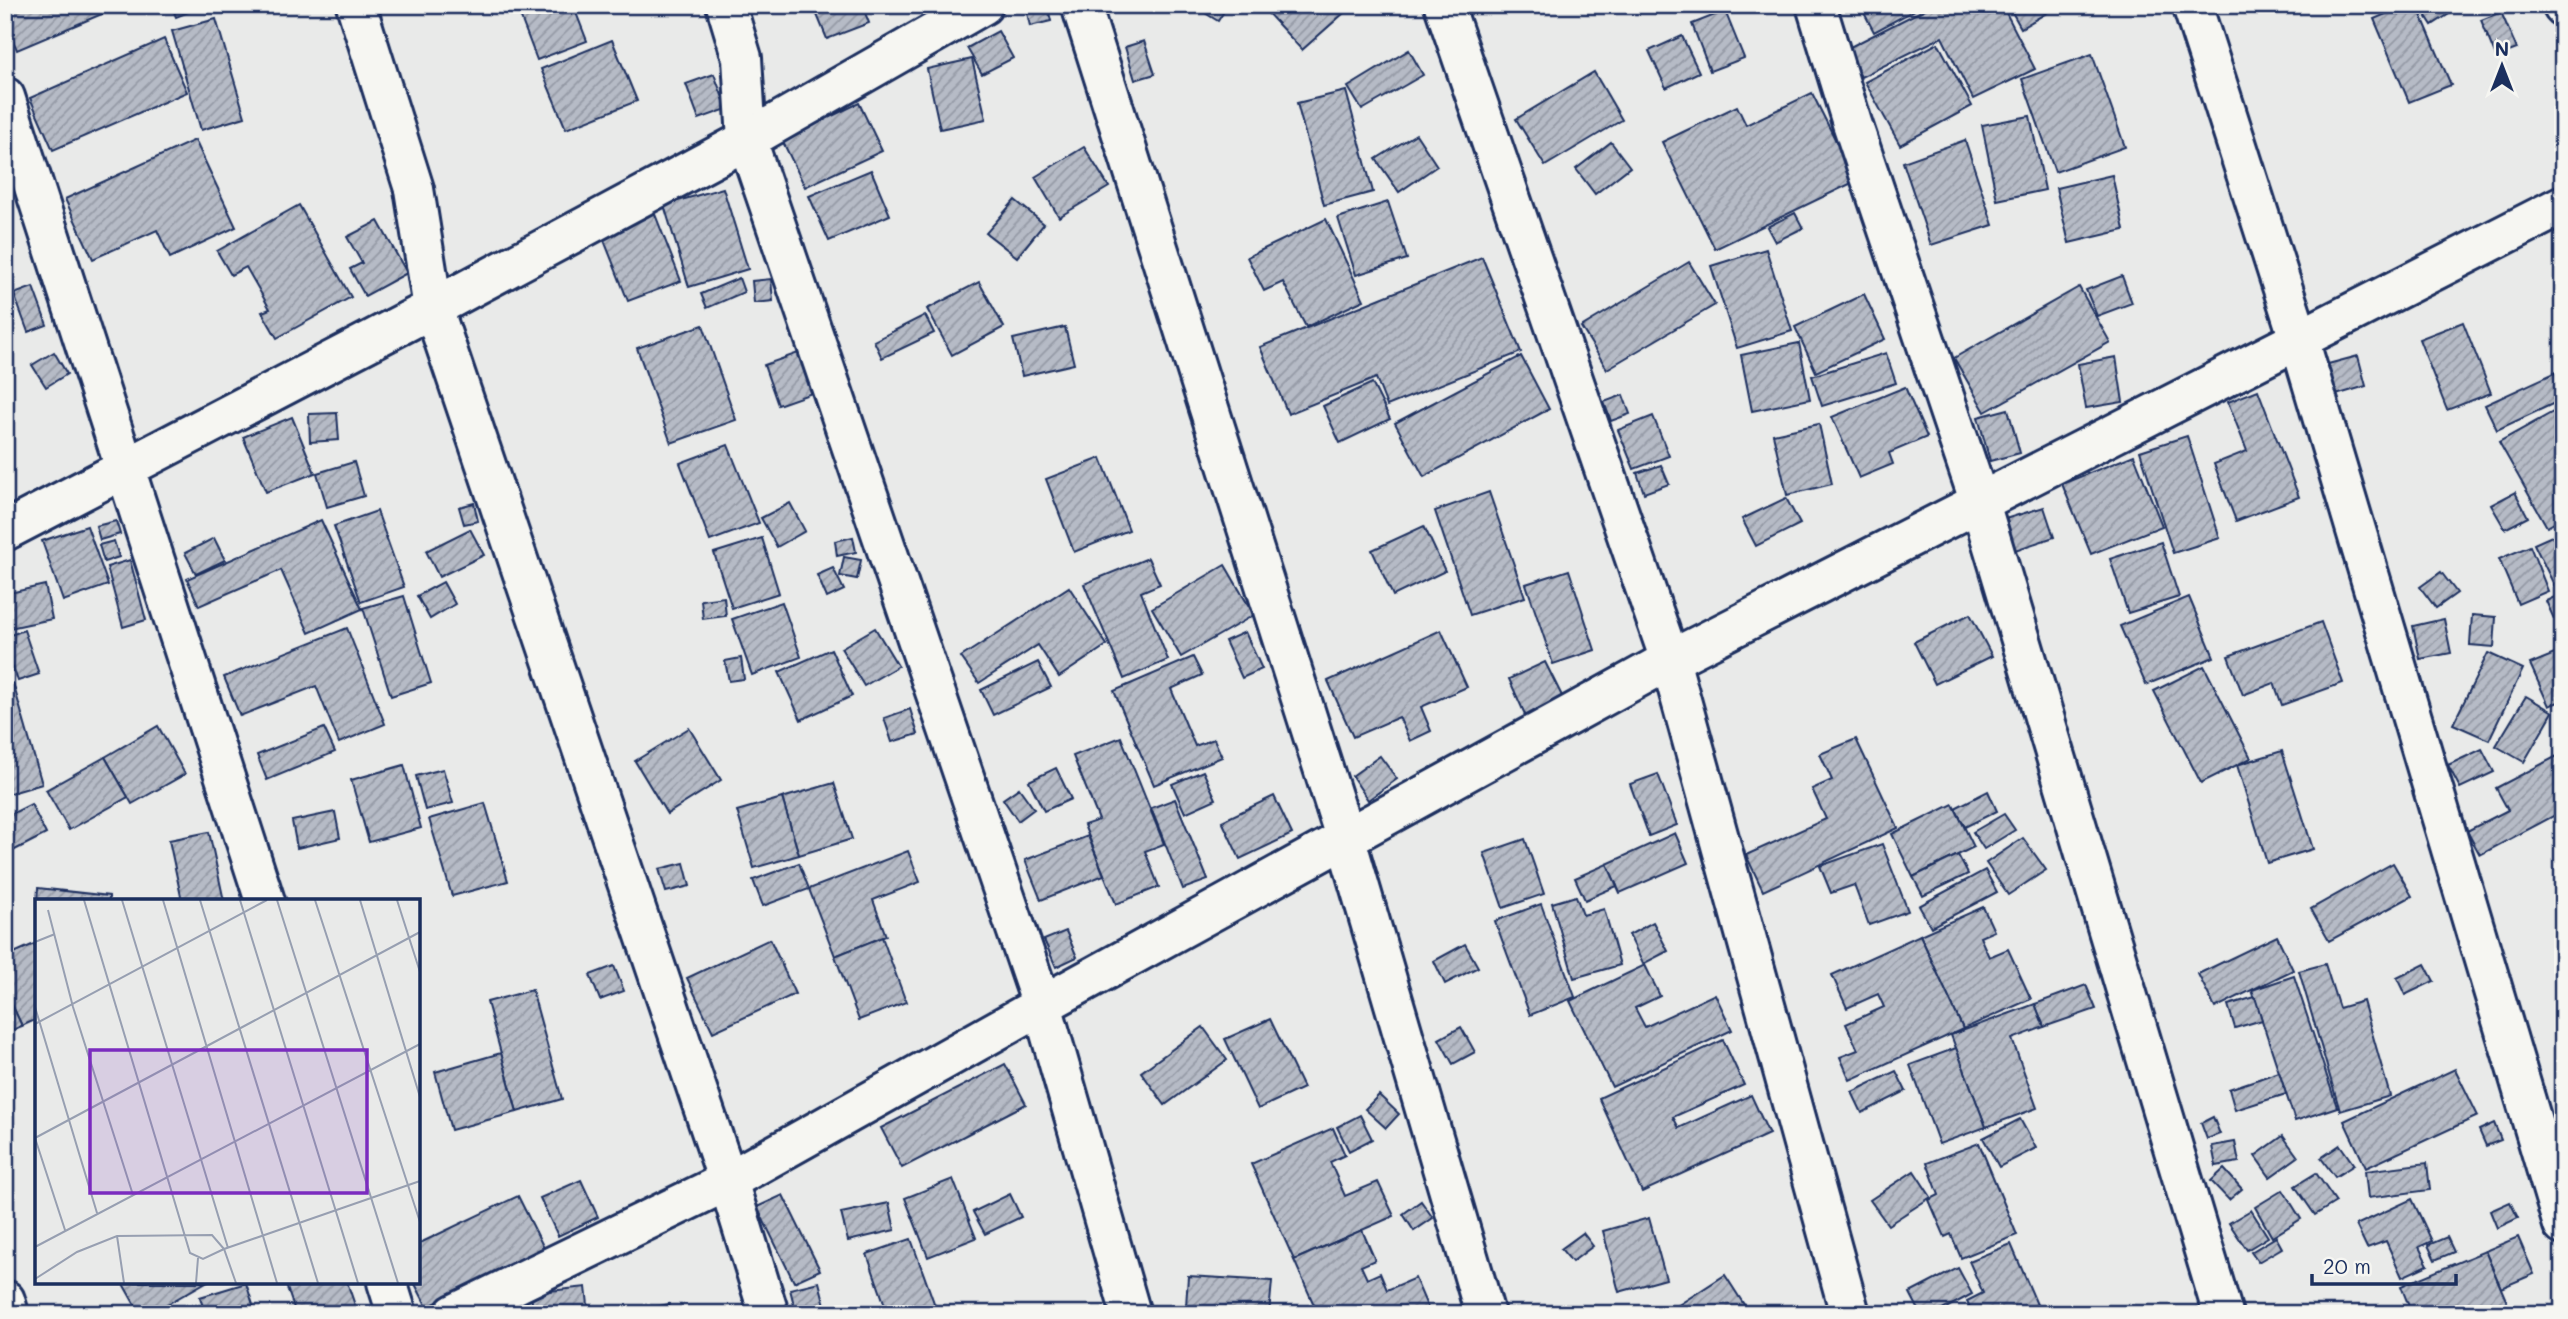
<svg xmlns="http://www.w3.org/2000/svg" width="2568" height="1319" font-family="Mali,sans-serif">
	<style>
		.building { fill: url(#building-hatch); stroke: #1b2f5e; stroke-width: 2 }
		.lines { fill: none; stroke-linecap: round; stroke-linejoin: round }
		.street-casing { stroke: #1b2f5e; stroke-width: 44 }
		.street { stroke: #f6f6f2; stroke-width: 38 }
		.inset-road { fill: none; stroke: #979fb1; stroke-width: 2 }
		.view { fill: #7b2cbf; fill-opacity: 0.15; stroke: #7b2cbf; stroke-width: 3.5 }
		.inset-edge { fill: none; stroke: #1b2f5e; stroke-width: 3.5 }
	</style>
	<defs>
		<pattern id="building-hatch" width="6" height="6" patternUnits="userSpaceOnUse" patternTransform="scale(1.75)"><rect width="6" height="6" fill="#b6bbc6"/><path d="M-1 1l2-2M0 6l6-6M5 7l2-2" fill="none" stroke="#9398a4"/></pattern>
	</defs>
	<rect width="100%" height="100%" fill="#e9eae9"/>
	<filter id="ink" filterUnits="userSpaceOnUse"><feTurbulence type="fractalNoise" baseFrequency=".0143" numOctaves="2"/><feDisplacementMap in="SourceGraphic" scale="14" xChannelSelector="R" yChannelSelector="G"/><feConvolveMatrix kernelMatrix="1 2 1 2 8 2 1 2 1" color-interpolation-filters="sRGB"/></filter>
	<g filter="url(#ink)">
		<g class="building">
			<path d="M5,5H123L17,50L5,22Z"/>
			<path d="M171,5H206L176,17Z"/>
			<path d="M516,5H573L587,41L537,60Z"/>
			<path d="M813,5H862L869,23L827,39Z"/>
			<path d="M1192,5H1228L1218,21Z"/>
			<path d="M1267,5H1353L1302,50L1264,9Z"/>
			<path d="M1860,5H1924L1874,32Z"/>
			<path d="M1933,5H2002L2035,69L1973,99L1942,37L1861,77L1846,49Z"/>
			<path d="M2008,5H2060L2021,28Z"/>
			<path d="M2407,5H2417L2451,85L2409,102L2374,19Z"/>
			<path d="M2419,5H2463L2432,25Z"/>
			<path d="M1048,8L1051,21L1030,26L1027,13Z"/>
			<path d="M1725,11L1744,58L1710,71L1692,24Z"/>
			<path d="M2501,12L2517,49L2496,57L2481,20Z"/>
			<path d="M216,19L245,117L201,130L172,31Z"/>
			<path d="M998,31L1013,58L982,74L967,48Z"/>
			<path d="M1682,36L1699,72L1666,88L1649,51Z"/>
			<path d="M164,39L187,92L53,150L30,98Z"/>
			<path d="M612,40L637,101L566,129L541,69Z"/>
			<path d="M1144,41L1155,74L1135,80L1125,47Z"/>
			<path d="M1938,43L1972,106L1900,145L1865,82Z"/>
			<path d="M1409,50L1423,75L1362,110L1348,87Z"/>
			<path d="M2092,54L2125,147L2055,172L2022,79Z"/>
			<path d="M972,59L986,119L940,129L927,69Z"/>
			<path d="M1594,72L1622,120L1545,166L1516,119Z"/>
			<path d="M714,74L727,109L699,119L686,84Z"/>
			<path d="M1346,91L1373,192L1324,205L1297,103Z"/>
			<path d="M1812,93L1856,181L1715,249L1662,142L1737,106L1746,125Z"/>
			<path d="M859,103L882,151L805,187L782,140Z"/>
			<path d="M2030,116L2045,190L1997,200L1982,125Z"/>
			<path d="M1416,134L1437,166L1399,192L1376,159Z"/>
			<path d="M195,140L236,227L170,258L157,230L93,259L65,199Z"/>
			<path d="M1965,140L1993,225L1931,245L1903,162Z"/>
			<path d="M1611,142L1630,167L1595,194L1576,169Z"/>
			<path d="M1084,147L1109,187L1059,217L1035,177Z"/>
			<path d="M871,170L890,215L829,241L809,196Z"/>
			<path d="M2112,175L2124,230L2069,243L2056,188Z"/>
			<path d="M723,188L748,269L689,287L664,205Z"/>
			<path d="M1015,200L1044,224L1017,257L986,233Z"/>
			<path d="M1388,202L1407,259L1356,275L1338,218Z"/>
			<path d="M299,205L351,297L277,338L262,312L270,309L246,267L231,275L217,251Z"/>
			<path d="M653,209L681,281L628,301L600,230Z"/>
			<path d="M1795,213L1803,228L1775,242L1767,227Z"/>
			<path d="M1326,219L1364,300L1306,327L1283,282L1264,291L1247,257Z"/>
			<path d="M378,221L407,273L365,296L350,269L362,263L347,237Z"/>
			<path d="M1766,249L1792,331L1737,348L1711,266Z"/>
			<path d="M1482,257L1521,352L1387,406L1376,378L1288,414L1260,347Z"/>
			<path d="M1689,262L1715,305L1607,369L1581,327Z"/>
			<path d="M2122,276L2132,303L2097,316L2086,290Z"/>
			<path d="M739,278L744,292L707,308L701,294Z"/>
			<path d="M771,279L773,301L754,303L752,281Z"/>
			<path d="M979,282L1004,327L952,355L927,309Z"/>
			<path d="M33,287L47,325L28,332L14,294Z"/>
			<path d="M2079,287L2110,342L1985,412L1954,358Z"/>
			<path d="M1864,294L1885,339L1816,372L1795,327Z"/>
			<path d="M925,315L934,333L882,358L874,341Z"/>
			<path d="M2463,322L2491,393L2447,410L2419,339Z"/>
			<path d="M703,325L736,420L671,443L637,348Z"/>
			<path d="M1065,327L1074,364L1022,376L1013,339Z"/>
			<path d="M1799,343L1810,399L1752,411L1741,355Z"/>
			<path d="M804,351L818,391L778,405L764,365Z"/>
			<path d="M54,352L67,374L46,387L32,365Z"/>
			<path d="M1886,353L1896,383L1822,406L1812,376Z"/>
			<path d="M1521,356L1549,409L1424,477L1395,423Z"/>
			<path d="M2358,356L2366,386L2336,395L2328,364Z"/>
			<path d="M2116,357L2123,402L2086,408L2078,364Z"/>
			<path d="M2563,369V399L2497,430L2485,405Z"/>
			<path d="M1372,383L1390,419L1340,443L1323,406Z"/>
			<path d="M1905,387L1927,437L1889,453L1893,464L1859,478L1832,417Z"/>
			<path d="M2258,390L2299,497L2236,521L2214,464L2247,451L2228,402Z"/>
			<path d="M1623,395L1630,414L1611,421L1604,402Z"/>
			<path d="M2008,409L2020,453L1990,461L1978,417Z"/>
			<path d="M2553,412L2563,429V518L2547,527L2499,442Z"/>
			<path d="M337,413L339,440L310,442L309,414Z"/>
			<path d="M1653,416L1669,456L1634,469L1618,430Z"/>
			<path d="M292,417L315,473L266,492L243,437Z"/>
			<path d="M1819,424L1832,484L1787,495L1773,434Z"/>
			<path d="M2187,436L2220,538L2173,553L2140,451Z"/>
			<path d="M728,445L759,523L710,541L680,463Z"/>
			<path d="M2134,455L2162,526L2091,554L2062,484Z"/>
			<path d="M1101,458L1129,530L1074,552L1046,479Z"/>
			<path d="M354,462L364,496L327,507L317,473Z"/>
			<path d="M1661,465L1669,484L1644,493L1637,473Z"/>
			<path d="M1489,492L1525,597L1470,615L1435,511Z"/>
			<path d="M2515,492L2528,517L2505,529L2491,505Z"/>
			<path d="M1786,498L1800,524L1756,546L1742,519Z"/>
			<path d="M474,503L478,521L464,524L459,507Z"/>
			<path d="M790,503L805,531L777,547L761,518Z"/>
			<path d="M2044,507L2054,537L2012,551L2002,520Z"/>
			<path d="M377,511L404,587L361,602L334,526Z"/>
			<path d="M321,520L362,609L309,633L281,570L199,606L187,579Z"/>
			<path d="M116,521L120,534L100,540L96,526Z"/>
			<path d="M87,526L108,585L63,601L42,541Z"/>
			<path d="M1424,526L1445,571L1393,596L1372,550Z"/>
			<path d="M470,529L484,555L439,577L426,551Z"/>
			<path d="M2563,531V586L2556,589L2534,544Z"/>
			<path d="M853,537L856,552L837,556L835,541Z"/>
			<path d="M214,538L225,560L196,574L185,553Z"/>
			<path d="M762,538L779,593L732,608L714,553Z"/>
			<path d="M114,541L119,557L104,562L99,545Z"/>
			<path d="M2161,542L2179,597L2128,613L2110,559Z"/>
			<path d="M2530,546L2548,591L2518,604L2499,559Z"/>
			<path d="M844,557L861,560L857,579L840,576Z"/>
			<path d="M1148,558L1160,584L1141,592L1168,660L1124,679L1084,584Z"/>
			<path d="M130,560L146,620L123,627L107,567Z"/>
			<path d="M1225,565L1254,615L1181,657L1152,608Z"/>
			<path d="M833,568L844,590L827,598L817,575Z"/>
			<path d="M1569,570L1595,650L1553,664L1526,584Z"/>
			<path d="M2441,572L2457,593L2436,608L2420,587Z"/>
			<path d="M443,582L455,604L430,619L417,596Z"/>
			<path d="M45,585L52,619L5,629V594Z"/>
			<path d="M1069,587L1107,645L1059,677L1038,645L979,683L961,657Z"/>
			<path d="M2563,593V615L2554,619L2546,601Z"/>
			<path d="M404,596L431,683L391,696L363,608Z"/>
			<path d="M724,597L726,616L703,619L701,600Z"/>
			<path d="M2189,597L2214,657L2146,685L2120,626Z"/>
			<path d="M782,602L801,657L752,675L732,619Z"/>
			<path d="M1970,614L1992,656L1935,684L1914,642Z"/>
			<path d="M2472,615L2496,617L2494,647L2470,645Z"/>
			<path d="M2444,619L2451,653L2420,659L2413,626Z"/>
			<path d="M2321,622L2343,683L2282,705L2274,683L2243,695L2228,656Z"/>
			<path d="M347,628L385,724L339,743L316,686L240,716L224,677Z"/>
			<path d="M875,628L898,666L864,686L841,648Z"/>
			<path d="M24,630L39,674L18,681L5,645V637Z"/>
			<path d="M1441,630L1467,687L1421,707L1431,731L1410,741L1399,717L1353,737L1328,681Z"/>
			<path d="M1245,632L1262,669L1242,678L1225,641Z"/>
			<path d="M831,649L852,696L801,720L779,672Z"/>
			<path d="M2488,653L2523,669L2489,740L2453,724Z"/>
			<path d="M2557,653L2563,665V700L2549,706L2530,664Z"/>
			<path d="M1193,657L1202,675L1171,689L1195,746L1214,739L1222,757L1154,785L1114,691Z"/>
			<path d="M741,658L744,679L729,681L725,661Z"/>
			<path d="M1038,662L1051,687L993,715L981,690Z"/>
			<path d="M1545,662L1565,702L1527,719L1509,679Z"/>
			<path d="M2204,666L2251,758L2201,783L2154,691Z"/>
			<path d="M13,683L42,784L5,795V686Z"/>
			<path d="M2526,696L2553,712L2524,762L2496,746Z"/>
			<path d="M910,709L918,734L892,742L884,718Z"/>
			<path d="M158,726L185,774L132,804L105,757Z"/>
			<path d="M324,728L335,752L267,780L257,755Z"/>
			<path d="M689,728L721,780L667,814L635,761Z"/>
			<path d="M1121,737L1164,844L1145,851L1159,887L1116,904L1084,825L1099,820L1073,756Z"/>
			<path d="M1856,739L1898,828L1763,891L1746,855L1826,819L1812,789L1832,780L1820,754Z"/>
			<path d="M2482,749L2494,772L2460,788L2448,765Z"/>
			<path d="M2282,751L2313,849L2267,863L2237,765Z"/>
			<path d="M2563,753V811L2480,855L2467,831L2508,810L2496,788Z"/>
			<path d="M1380,756L1397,779L1368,800L1352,776Z"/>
			<path d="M105,757L128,797L69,830L46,790Z"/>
			<path d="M404,765L421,828L369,842L351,780Z"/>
			<path d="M1056,768L1071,799L1044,811L1029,781Z"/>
			<path d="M443,769L453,803L425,810L416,776Z"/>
			<path d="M1203,771L1216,799L1185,813L1172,784Z"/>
			<path d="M1658,774L1677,825L1649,836L1630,784Z"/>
			<path d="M834,783L852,839L799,855L782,798Z"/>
			<path d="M1019,788L1034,809L1018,821L1003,799Z"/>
			<path d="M1988,791L1997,811L1965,827L1955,808Z"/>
			<path d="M1274,796L1292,834L1240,859L1222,821Z"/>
			<path d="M782,798L799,855L754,868L737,811Z"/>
			<path d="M1175,799L1208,880L1183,889L1151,808Z"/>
			<path d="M485,803L508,881L452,896L429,819Z"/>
			<path d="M31,804L46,834L5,855V817Z"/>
			<path d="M1953,804L1974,847L1913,877L1892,834Z"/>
			<path d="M335,812L340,838L297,848L292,821Z"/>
			<path d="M2004,814L2015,830L1984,849L1973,832Z"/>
			<path d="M209,832L224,901H182L169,840Z"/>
			<path d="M1675,833L1688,863L1620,893L1607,864Z"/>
			<path d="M1088,836L1104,875L1041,900L1025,860Z"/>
			<path d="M2023,838L2046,870L2008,895L1986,863Z"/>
			<path d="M1525,839L1544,894L1503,908L1484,853Z"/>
			<path d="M1882,844L1908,911L1869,925L1854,885L1831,893L1820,866Z"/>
			<path d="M908,851L920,882L873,900L886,936L835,956L809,889Z"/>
			<path d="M1958,855L1968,874L1923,896L1913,877Z"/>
			<path d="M684,863L690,886L666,892L659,869Z"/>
			<path d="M799,863L809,889L763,906L753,880Z"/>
			<path d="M2393,863L2412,896L2329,941L2311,909Z"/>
			<path d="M1607,864L1617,886L1585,900L1575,878Z"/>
			<path d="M1985,870L1997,892L1931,927L1919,906Z"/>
			<path d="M38,888L109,896V901H37Z"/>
			<path d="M1576,896L1583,915L1604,909L1620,965L1574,978L1552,903Z"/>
			<path d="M1541,904L1575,997L1530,1015L1495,921Z"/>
			<path d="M1983,907L1994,931L1980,937L1989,957L2008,949L2031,999L1963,1029L1920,935Z"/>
			<path d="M1653,922L1668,951L1643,964L1629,935Z"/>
			<path d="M1066,931L1077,957L1056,967L1044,940Z"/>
			<path d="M1920,935L1963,1029L1850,1080L1840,1057L1858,1050L1846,1024L1884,1007L1878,994L1847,1008L1832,975Z"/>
			<path d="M2277,936L2293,970L2215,1008L2198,974Z"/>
			<path d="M882,937L906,1002L859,1020L835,956Z"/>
			<path d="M770,939L795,994L713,1032L687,978Z"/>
			<path d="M34,944L37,949V1019L22,1026L5,990V957Z"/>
			<path d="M1465,944L1478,967L1445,984L1434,961Z"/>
			<path d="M2325,964L2339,1008L2363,1001L2390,1096L2340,1111L2299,971Z"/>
			<path d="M2425,964L2434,981L2405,995L2397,978Z"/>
			<path d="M1645,965L1660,996L1635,1008L1645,1027L1715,994L1732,1030L1612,1087L1570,1001Z"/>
			<path d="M614,966L624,991L600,1000L590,975Z"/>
			<path d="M2294,976L2337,1107L2295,1121L2252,990Z"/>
			<path d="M2086,985L2096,1009L2044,1027L2035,1004Z"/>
			<path d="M5,990L22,1026L5,1033Z"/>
			<path d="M532,990L562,1099L517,1112L487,1002Z"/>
			<path d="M2255,997L2262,1020L2235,1028L2228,1005Z"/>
			<path d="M2035,1004L2044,1027L2012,1039L2037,1108L1986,1127L1951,1035Z"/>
			<path d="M1270,1019L1303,1088L1258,1109L1225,1039Z"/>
			<path d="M1203,1027L1227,1060L1165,1105L1141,1072Z"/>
			<path d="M1461,1027L1475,1052L1453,1064L1439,1039Z"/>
			<path d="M1723,1040L1744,1085L1673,1117L1679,1128L1751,1095L1769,1134L1642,1192L1599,1098Z"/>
			<path d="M1956,1048L1986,1127L1939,1144L1910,1065Z"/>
			<path d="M501,1053L517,1112L451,1130L435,1072Z"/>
			<path d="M1005,1064L1026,1104L902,1168L881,1128Z"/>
			<path d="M2455,1069L2478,1116L2366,1168L2344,1121Z"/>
			<path d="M1896,1071L1906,1091L1862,1113L1852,1092Z"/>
			<path d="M2279,1072L2286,1094L2235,1110L2229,1089Z"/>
			<path d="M1379,1095L1399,1114L1386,1128L1365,1109Z"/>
			<path d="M1360,1115L1372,1139L1349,1151L1337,1127Z"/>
			<path d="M2213,1117L2220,1134L2207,1139L2201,1123Z"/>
			<path d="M2020,1119L2036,1148L1999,1167L1983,1138Z"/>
			<path d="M2494,1123L2501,1140L2486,1146L2479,1130Z"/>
			<path d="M1333,1128L1345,1155L1330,1162L1345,1196L1378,1182L1394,1216L1294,1260L1251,1164Z"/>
			<path d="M2283,1136L2298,1157L2270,1177L2255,1156Z"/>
			<path d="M2235,1142L2239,1162L2216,1166L2212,1146Z"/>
			<path d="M1979,1143L2017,1235L1961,1258L1951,1234L1945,1237L1929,1200L1939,1195L1927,1163Z"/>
			<path d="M2340,1145L2354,1165L2335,1177L2321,1158Z"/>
			<path d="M2427,1163L2430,1190L2368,1198L2365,1171Z"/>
			<path d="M2224,1169L2242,1189L2229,1200L2211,1181Z"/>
			<path d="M1914,1171L1931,1197L1888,1225L1870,1200Z"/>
			<path d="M2316,1173L2336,1202L2315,1215L2295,1186Z"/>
			<path d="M953,1179L976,1238L928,1257L905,1198Z"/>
			<path d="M581,1180L598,1217L558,1236L540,1198Z"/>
			<path d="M2283,1190L2301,1219L2272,1237L2255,1207Z"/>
			<path d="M1010,1194L1021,1217L985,1234L973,1212Z"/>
			<path d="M783,1195L820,1270L794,1282L757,1207Z"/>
			<path d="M518,1196L545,1250L427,1307L414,1282H418V1244Z"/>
			<path d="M2412,1199L2432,1241L2419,1247L2428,1265L2402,1277L2386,1241L2367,1248L2356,1225Z"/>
			<path d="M1421,1201L1433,1218L1414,1231L1403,1214Z"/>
			<path d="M2510,1202L2518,1218L2497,1228L2490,1211Z"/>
			<path d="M889,1203L895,1230L848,1241L841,1213Z"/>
			<path d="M2251,1210L2268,1237L2247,1250L2229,1223Z"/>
			<path d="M1649,1218L1666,1279L1619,1292L1603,1231Z"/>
			<path d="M1362,1230L1375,1260L1361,1266L1367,1279L1380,1273L1387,1290L1415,1278L1430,1313L1318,1314L1294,1260Z"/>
			<path d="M1583,1233L1593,1246L1572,1262L1561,1249Z"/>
			<path d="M2276,1237L2282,1248L2258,1262L2251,1252Z"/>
			<path d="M2447,1237L2454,1252L2435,1260L2428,1245Z"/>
			<path d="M2518,1237L2534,1274L2501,1288L2485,1251Z"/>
			<path d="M911,1239L938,1314H888L867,1254Z"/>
			<path d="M2011,1244L2041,1314H1973L1967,1301L1983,1293L1969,1261Z"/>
			<path d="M2485,1251L2512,1314H2412L2401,1286Z"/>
			<path d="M1958,1268L1972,1294L1935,1314H1921L1910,1293Z"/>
			<path d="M1725,1275L1750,1314H1678L1674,1308Z"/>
			<path d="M1188,1276L1272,1281L1269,1314H1213L1214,1308L1186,1306Z"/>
			<path d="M122,1282H206L150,1314H140Z"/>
			<path d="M285,1282H347L358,1314H296Z"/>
			<path d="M819,1282L825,1305L796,1313L790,1289Z"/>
			<path d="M246,1283L256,1314H205L200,1297Z"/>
			<path d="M586,1287L589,1314H533L531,1293Z"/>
			<path d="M669,1304L671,1314H624Z"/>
		</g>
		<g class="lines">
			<defs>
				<g id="street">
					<path d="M356,5L414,189L433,308L728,1181L769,1314"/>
					<path d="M726,5L742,58L747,140L1042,1005L1131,1314"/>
					<path d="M1081,5L1346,840L1485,1314"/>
					<path d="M1444,5L1670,660L1850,1314"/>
					<path d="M1816,5L1852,123L1980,503L2223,1314"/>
					<path d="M2192,5L2299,339L2563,1225"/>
					<path d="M2562,5L2563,7"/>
					<path d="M5,97L265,901"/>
					<path d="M5,531L433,308L747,140L983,5"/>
					<path d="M387,1282L397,1314"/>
					<path d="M5,1300L9,1314"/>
					<path d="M454,1314L728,1181L1042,1005L1670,660L2563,205"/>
				</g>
			</defs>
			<use href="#street" class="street-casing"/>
			<use href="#street" class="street"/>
		</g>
	</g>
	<g transform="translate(35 899)">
		<rect width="385" height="385" fill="#e9eae9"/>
		<path class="inset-road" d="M49,1L155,354L168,360L189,350L201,384M87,1L193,349M128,1L242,384M165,1L283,384M205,1L323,384M242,1L363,384M280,1L385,323M325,1L385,198M362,1L385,73M13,11L38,108L98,296M0,43L20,35M0,108L62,314M0,125L232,1M0,239L385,33M0,239L30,331M82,337L89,384M0,348L385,145M0,380L42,353L82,337L177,336L189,350L385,282M161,384L163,359"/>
		<path class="view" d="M55,151H332V294H55Z"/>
		<rect width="385" height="385" class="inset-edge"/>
	</g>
	<rect width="2568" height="1319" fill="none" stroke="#f6f6f2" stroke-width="28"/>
	<rect x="14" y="14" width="2540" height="1291" fill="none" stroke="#1b2f5e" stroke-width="2.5" filter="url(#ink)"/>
	<g transform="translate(2502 66)" stroke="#f6f6f2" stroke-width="5" paint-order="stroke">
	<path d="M0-5L12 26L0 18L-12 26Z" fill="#1b2f5e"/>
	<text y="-10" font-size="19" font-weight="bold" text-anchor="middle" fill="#1b2f5e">N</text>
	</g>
	<path d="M2312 1274v10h144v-10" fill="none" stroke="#1b2f5e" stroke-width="3.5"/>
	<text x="2323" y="1274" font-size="21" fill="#1b2f5e" stroke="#f6f6f2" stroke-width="5" paint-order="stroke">20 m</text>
</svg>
